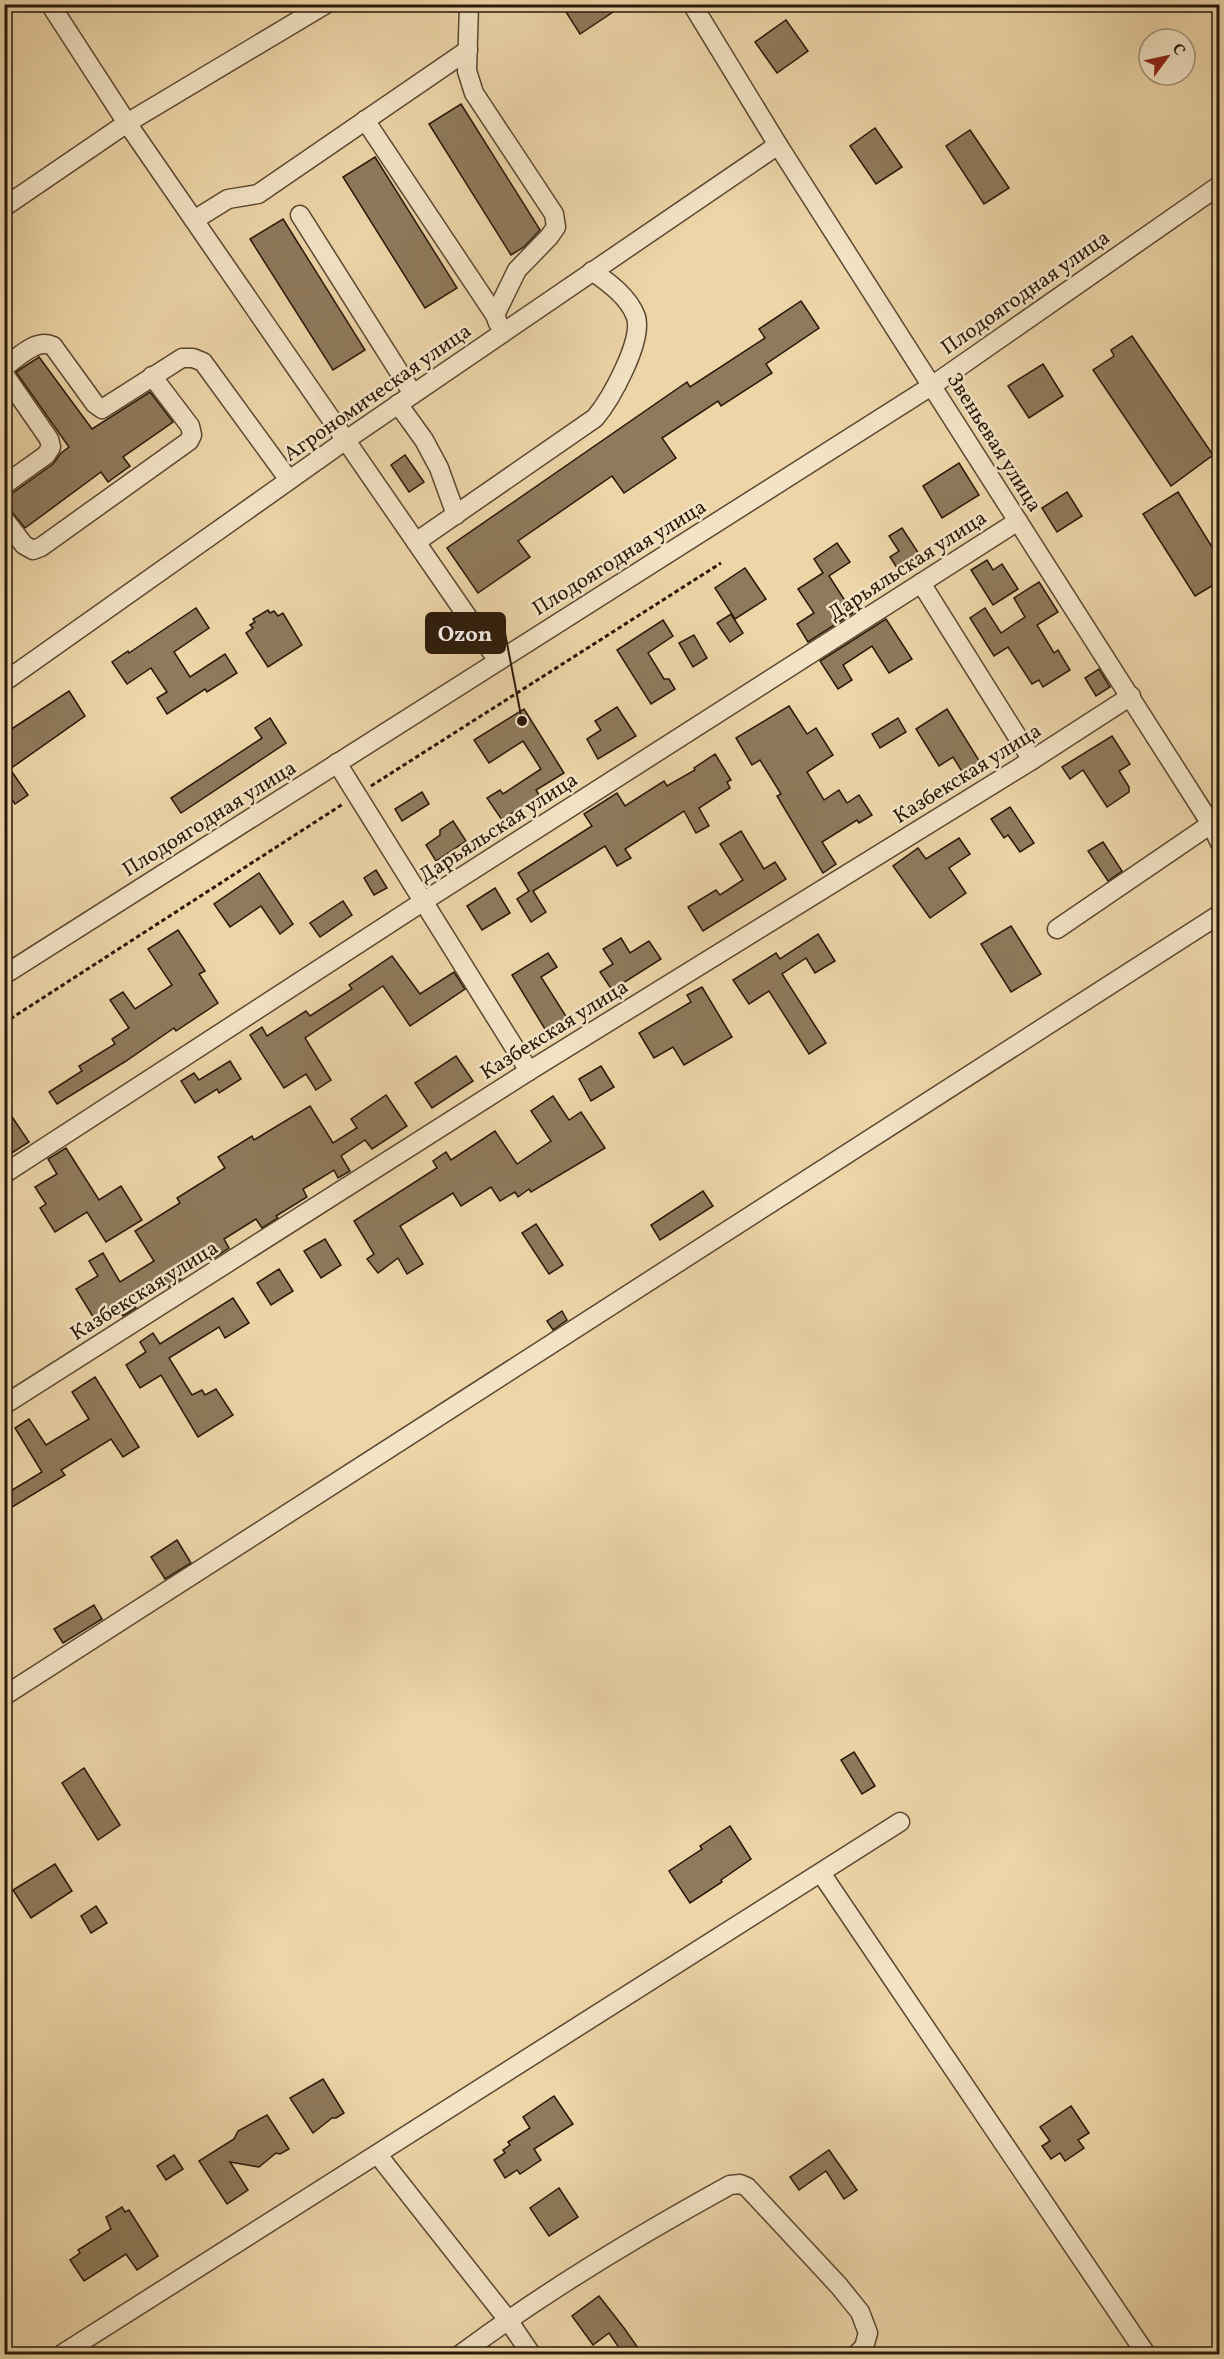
<svg xmlns="http://www.w3.org/2000/svg" width="1224" height="2359" font-family="Vollkorn,serif">
	<style>
		.building { fill: #8f7a5c; stroke: #291809; stroke-width: 1.5 }
		.lines { fill: none; stroke-linecap: round; stroke-linejoin: round }
		.minor-casing { stroke: #5a4731; stroke-width: 21 }
		.path { stroke: #291809; stroke-width: 3; stroke-dasharray: 4.5 3; stroke-linecap: butt }
		.minor { stroke: #f3e4c6; stroke-width: 18 }
		.labels { text-anchor: middle; stroke-width: 5; stroke-linejoin: round; paint-order: stroke }
		.street-label { font-size: 21px; fill: #291809; stroke: #f3e4c6 }
		.leader { fill: none; stroke: #291809; stroke-width: 2 }
		.callout-dot { fill: #291809; stroke: #f3e4c6; stroke-width: 2 }
		.callout { fill: #291809; stroke: #291809; stroke-width: 2 }
		.callout-label { font-size: 22px; text-anchor: middle; font-weight: bold; fill: #fff }
	</style>
	<rect width="100%" height="100%" fill="#edd5a8"/>
	<filter id="stains"><feTurbulence type="fractalNoise" baseFrequency=".00333" numOctaves="4"/><feColorMatrix values="0 0 0 0 .2 0 0 0 0 .09 0 0 0 0 .02 0 0 0 .5 -.17"/></filter>
	<radialGradient id="worn" r=".72"><stop offset=".6" stop-color="#630" stop-opacity="0"/><stop offset="1" stop-color="#630" stop-opacity=".3"/></radialGradient>
	<g class="building">
		<path d="M561,4H625L580,34Z"/>
		<path d="M786,20L808,51L777,73L755,42Z"/>
		<path d="M461,104L540,230L524,247L511,255L429,124Z"/>
		<path d="M875,128L902,167L876,184L850,146Z"/>
		<path d="M970,130L1009,188L984,204L946,146Z"/>
		<path d="M375,157L457,288L425,308L343,177Z"/>
		<path d="M283,219L365,350L333,370L250,239Z"/>
		<path d="M801,301L819,328L766,364L772,373L721,406L718,401L662,438L676,458L624,493L612,476L518,541L530,557L478,593L447,548L687,382L690,387L765,338L759,329Z"/>
		<path d="M1132,336L1213,455L1171,486L1093,370L1114,356L1111,350Z"/>
		<path d="M39,357L92,429L150,392L173,422L123,457L130,466L108,482L101,472L25,528L12,512L4,508V496L11,494L53,464L61,453L69,447L16,372Z"/>
		<path d="M1043,364L1063,396L1029,418L1008,386Z"/>
		<path d="M405,455L424,482L409,492L391,465Z"/>
		<path d="M959,463L979,495L942,518L923,486Z"/>
		<path d="M1067,492L1082,516L1057,532L1042,508Z"/>
		<path d="M1178,492L1220,560V581L1195,596L1143,514Z"/>
		<path d="M902,528L921,557L899,571L890,557L899,551L889,536Z"/>
		<path d="M837,543L850,562L829,576L853,613L808,642L797,624L814,613L798,589L823,573L814,559Z"/>
		<path d="M987,560L993,570L1002,564L1018,589L993,605L971,570Z"/>
		<path d="M745,568L766,599L735,619L715,588Z"/>
		<path d="M1039,582L1058,612L1037,625L1054,653L1058,650L1070,670L1043,687L1039,680L1032,684L1008,647L994,656L970,618L985,608L1001,633L1025,617L1014,598Z"/>
		<path d="M196,608L209,628L174,652L190,677L225,654L237,673L207,692L205,689L167,714L157,698L167,692L151,668L127,684L112,662L128,651L129,653Z"/>
		<path d="M268,610L270,613L274,611L278,616L283,613L302,645L268,667L246,633L253,628L250,625L255,622L253,619Z"/>
		<path d="M731,614L743,633L730,642L717,623Z"/>
		<path d="M886,619L912,659L889,673L872,646L843,665L852,680L838,689L820,661Z"/>
		<path d="M663,620L673,636L648,653L664,679H669L675,689L651,704L617,650Z"/>
		<path d="M694,635L707,658L693,667L679,643Z"/>
		<path d="M1099,669L1110,687L1096,696L1085,678Z"/>
		<path d="M69,691L85,716L10,769L28,795L15,804L4,788V734Z"/>
		<path d="M789,706L807,734L816,728L833,755L807,772L824,800L839,790L847,803L859,795L872,815L859,823L857,820L822,842L836,864L823,873L777,796L781,794L760,760L752,765L736,738Z"/>
		<path d="M617,707L636,736L598,759L587,739L601,730L595,721Z"/>
		<path d="M524,709L564,773L536,790L539,795L502,820L487,798L500,790L503,794L541,769L523,741L489,763L474,740Z"/>
		<path d="M947,709L983,767L966,778L953,757L939,766L916,729Z"/>
		<path d="M270,718L286,743L181,813L171,798L262,738L255,728Z"/>
		<path d="M898,718L906,732L880,748L872,734Z"/>
		<path d="M1112,736L1130,764L1119,771L1129,787V792L1107,807L1083,770L1070,779L1062,767Z"/>
		<path d="M715,754L731,780L727,782L730,788L699,808L709,826L696,833L684,811L625,849L631,858L617,866L605,846L533,891L546,912L531,922L517,899L529,891L518,873L592,826L584,814L617,793L625,806L664,781L667,786L695,770L694,768Z"/>
		<path d="M422,792L429,804L402,821L395,809Z"/>
		<path d="M1010,807L1034,843L1020,852L1008,835L1004,838L991,819Z"/>
		<path d="M453,821L466,841L436,861L426,845L440,835V830Z"/>
		<path d="M741,831L764,869L775,862L786,879L703,931L688,907L716,890L720,895L743,880L720,844Z"/>
		<path d="M959,838L970,854L949,868L966,893L930,918L893,866L918,848L926,859Z"/>
		<path d="M1103,842L1122,871L1108,881L1088,851Z"/>
		<path d="M376,870L387,888L374,895L364,878Z"/>
		<path d="M259,873L293,924L280,934L261,906L230,927L214,904Z"/>
		<path d="M495,888L510,913L482,930L467,906Z"/>
		<path d="M343,901L352,915L320,937L310,923Z"/>
		<path d="M1011,926L1041,974L1011,992L981,944Z"/>
		<path d="M178,930L205,971L199,974L218,1003L176,1031L174,1028L126,1061L57,1104L49,1092L82,1071L79,1066L115,1044L112,1039L129,1028L110,1000L123,992L135,1009L172,985L148,949Z"/>
		<path d="M818,934L835,961L815,973L806,958L782,974L826,1043L809,1054L769,991L749,1004L733,980L776,953L780,959Z"/>
		<path d="M621,938L630,953L649,941L661,959L612,990L600,972L613,964L603,949Z"/>
		<path d="M548,953L557,967L541,977L569,1021L548,1034L512,975Z"/>
		<path d="M392,956L420,994L454,972L465,989L410,1026L383,986L305,1038L331,1080L316,1090L306,1074L284,1088L250,1035L262,1027L267,1036L306,1011L310,1016L352,989L349,985Z"/>
		<path d="M702,987L732,1037L684,1065L673,1047L654,1058L639,1033L691,1002L687,995Z"/>
		<path d="M456,1056L473,1081L432,1108L415,1083Z"/>
		<path d="M230,1061L241,1079L219,1093L217,1089L195,1103L181,1081L194,1073L199,1080Z"/>
		<path d="M601,1066L614,1087L591,1101L579,1079Z"/>
		<path d="M386,1095L407,1126L372,1149L365,1140L341,1156L350,1171L338,1178L334,1170L303,1189L307,1197L276,1216L278,1218L262,1228L256,1219L224,1239L229,1248L214,1258L209,1250L176,1270L181,1279L169,1287L164,1278L131,1299L136,1308L123,1316L117,1306L95,1320L76,1289L98,1276L89,1261L103,1253L120,1282L154,1261L135,1231L180,1203L177,1198L225,1168L218,1157L252,1136L254,1140L310,1106L333,1143L357,1128L351,1119Z"/>
		<path d="M553,1096L569,1120L581,1112L605,1148L531,1192L529,1189L518,1197L515,1192L500,1201L491,1187L461,1206L453,1193L400,1226L423,1264L407,1274L398,1258L378,1273L367,1259L374,1254L354,1221L437,1168L433,1161L446,1152L451,1160L495,1131L517,1164L551,1141L531,1111Z"/>
		<path d="M4,1105L29,1142L4,1158Z"/>
		<path d="M66,1148L99,1200L121,1186L142,1220L106,1242L87,1212L55,1232L40,1208L46,1204L35,1187L57,1174L48,1159Z"/>
		<path d="M703,1191L713,1206L660,1240L651,1225Z"/>
		<path d="M536,1224L563,1265L549,1274L522,1233Z"/>
		<path d="M325,1239L341,1265L321,1278L304,1251Z"/>
		<path d="M279,1269L293,1291L271,1305L257,1283Z"/>
		<path d="M233,1298L249,1323L225,1338L219,1327L169,1358L192,1395L202,1390L205,1395L216,1389L233,1415L198,1437L161,1375L140,1388L126,1365L146,1352L140,1342L153,1333L160,1344Z"/>
		<path d="M562,1311L567,1320L553,1330L547,1321Z"/>
		<path d="M95,1377L139,1447L123,1457L111,1439L61,1470L65,1475L4,1512V1495L42,1472L15,1428L29,1419L46,1445L89,1419L72,1392Z"/>
		<path d="M177,1540L191,1563L165,1579L151,1557Z"/>
		<path d="M94,1605L102,1619L63,1643L54,1629Z"/>
		<path d="M854,1752L875,1786L862,1794L841,1760Z"/>
		<path d="M84,1768L120,1825L98,1840L62,1783Z"/>
		<path d="M730,1826L751,1859L721,1880L722,1882L690,1903L669,1871L702,1849L700,1846Z"/>
		<path d="M55,1864L72,1891L31,1918L13,1890Z"/>
		<path d="M96,1906L107,1923L91,1933L81,1916Z"/>
		<path d="M323,2079L344,2113L336,2118H332L313,2133L290,2098Z"/>
		<path d="M554,2096L573,2124L534,2149L541,2160L520,2174L517,2170L505,2178L494,2160L505,2153L503,2150L510,2145L508,2142L530,2128L523,2117Z"/>
		<path d="M1071,2106L1089,2133L1078,2140L1084,2148L1065,2161L1060,2153L1051,2159L1042,2146L1050,2141L1040,2127Z"/>
		<path d="M267,2115L289,2149L280,2154L276,2153L259,2167L230,2162L248,2190L227,2204L199,2161L234,2139L238,2131Z"/>
		<path d="M829,2150L857,2190L844,2199L826,2171L799,2190L790,2177Z"/>
		<path d="M174,2155L183,2169L166,2180L157,2166Z"/>
		<path d="M559,2188L578,2217L549,2236L530,2208Z"/>
		<path d="M122,2207L125,2212L129,2210L158,2256L137,2270L126,2254L84,2281L70,2260L80,2253L78,2250L111,2229L106,2217Z"/>
		<path d="M599,2296L624,2328L643,2355H624L609,2333L593,2345L572,2316Z"/>
	</g>
	<g class="lines">
		<defs>
			<g id="minor">
				<path d="M50,4L127,123L498,661"/>
				<path d="M469,4L467,71L474,93L554,214L556,227L549,237L517,270L495,315"/>
				<path d="M692,4L778,145L1211,824L1220,843"/>
				<path d="M365,120L495,315L498,323"/>
				<path d="M4,207L127,123L326,4"/>
				<path d="M300,215L413,394"/>
				<path d="M194,220L228,199L258,194L468,50"/>
				<path d="M4,369L7,365C20,356 37,338 53,346L95,404L102,409L182,358H193L203,362L289,480"/>
				<path d="M4,374L49,439L51,447L46,455L4,485"/>
				<path d="M398,404L424,440L439,468L456,515"/>
				<path d="M4,519L24,545L33,550L41,547L189,441L192,435L190,426L152,376"/>
				<path d="M416,542L595,418C611,399 643,341 636,317C629,297 608,282 592,271"/>
				<path d="M921,583L1032,760"/>
				<path d="M4,682L346,440L778,145"/>
				<path d="M337,763L529,1071"/>
				<path d="M1057,929L1211,824"/>
				<path d="M4,975L933,385L1220,185"/>
				<path d="M4,1174L424,901L1018,521"/>
				<path d="M4,1405L529,1071L1032,760L1131,696"/>
				<path d="M4,1696L1220,914"/>
				<path d="M821,1873L1146,2354"/>
				<path d="M378,2155L508,2320L531,2354"/>
				<path d="M62,2354L900,1822"/>
				<path d="M461,2354C546,2291 637,2236 730,2185L740,2184L747,2187L839,2286L860,2312L868,2333L864,2347L857,2354"/>
			</g>
		</defs>
		<use href="#minor" class="minor-casing"/>
		<g class="path">
			<path d="M371,786L721,563"/>
			<path d="M4,1023L343,804"/>
		</g>
		<use href="#minor" class="minor"/>
	</g>
	<g class="labels">
		<g class="street-label">
			<text transform="translate(1025 292) rotate(-35)" y="7">Плодоягодная улица</text>
			<text transform="translate(377 392) rotate(-35)" y="7">Агрономическая улица</text>
			<text transform="translate(995 442) rotate(58)" y="7">Звеньевая улица</text>
			<text transform="translate(619 557) rotate(-32)" y="7">Плодоягодная улица</text>
			<text transform="translate(907 565) rotate(-33)" y="7">Дарьяльская улица</text>
			<text transform="translate(967 773) rotate(-32)" y="7">Казбекская улица</text>
			<text transform="translate(209 818) rotate(-32)" y="7">Плодоягодная улица</text>
			<text transform="translate(498 827) rotate(-33)" y="7">Дарьяльская улица</text>
			<text transform="translate(554 1029) rotate(-32)" y="7">Казбекская улица</text>
			<text transform="translate(144 1290) rotate(-32)" y="7">Казбекская улица</text>
		</g>
	</g>
	<path class="leader" d="M522 721L505 633"/>
	<circle class="callout-dot" cx="522" cy="721" r="6"/>
	<rect class="callout" x="426" y="613" width="79" height="40" rx="6"/>
	<g class="callout-label">
		<text x="465" y="641">Ozon</text>
	</g>
	<rect width="1224" height="2359" fill="none" stroke="#edd5a8" stroke-width="24"/>
	<rect x="6" y="6" width="1212" height="2347" fill="none" stroke="#291809" stroke-width="3"/>
	<rect x="12" y="12" width="1200" height="2335" fill="none" stroke="#291809" stroke-width="1.5"/>
	<g transform="translate(1167 57) rotate(57)"><circle r="28" fill="#f3e4c6" stroke="#a2927a" stroke-width="1.5"/>
	<path d="M0-4.5L10 22L0 15L-10 22Z" fill="#8f2418"/>
	<text y="-9" font-size="16" font-weight="bold" text-anchor="middle" fill="#291809">С</text>
	</g>
	<rect width="100%" height="100%" filter="url(#stains)"/>
	<rect width="100%" height="100%" fill="url(#worn)"/>
</svg>
